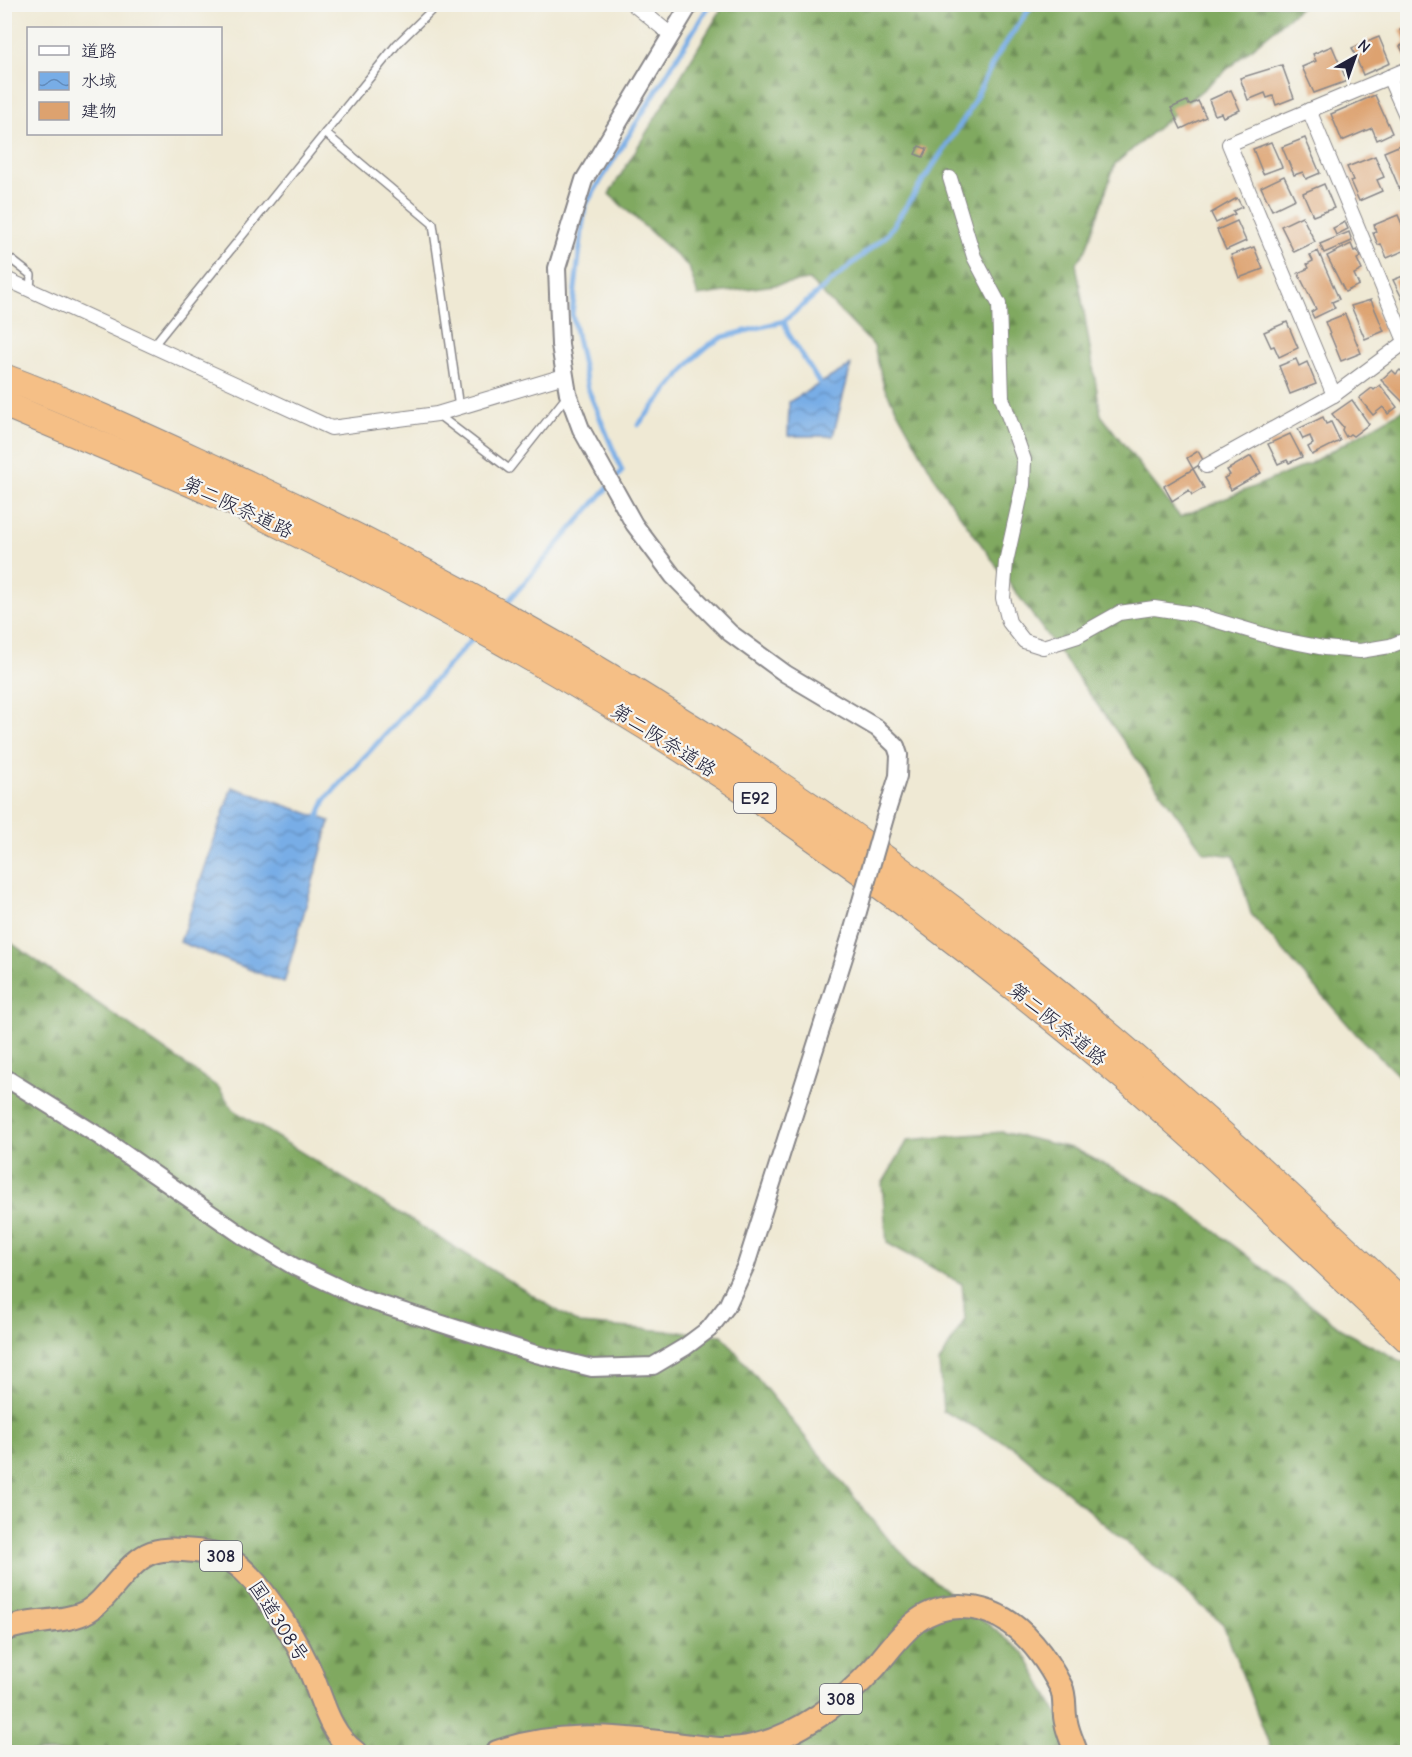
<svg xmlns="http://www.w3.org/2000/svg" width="1412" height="1757" font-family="'Comic Neue','Klee One',sans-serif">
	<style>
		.forest { fill: url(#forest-firs); stroke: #51664e; stroke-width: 1.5 }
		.water { fill: url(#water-waves); stroke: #4d6890; stroke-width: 1.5 }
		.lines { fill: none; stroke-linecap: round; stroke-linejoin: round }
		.stream { stroke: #78ade6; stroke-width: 5 }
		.building { fill: #dda26f }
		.service-casing { stroke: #888688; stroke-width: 10 }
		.minor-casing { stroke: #888688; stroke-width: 16 }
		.tertiary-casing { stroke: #888688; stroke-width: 20 }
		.trunk-casing { stroke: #888688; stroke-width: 26 }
		.motorway-casing { stroke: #888688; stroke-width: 28 }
		.service { stroke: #fff; stroke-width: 7 }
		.minor { stroke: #fff; stroke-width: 14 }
		.tertiary { stroke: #fff; stroke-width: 16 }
		.trunk { stroke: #f5bf86; stroke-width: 22 }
		.motorway { stroke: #f5bf86; stroke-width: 26 }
		.tertiary-bridge-casing { stroke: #888688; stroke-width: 20; stroke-linecap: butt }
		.tertiary-bridge { stroke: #fff; stroke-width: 16 }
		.labels { text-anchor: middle; stroke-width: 4.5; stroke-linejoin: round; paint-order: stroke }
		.shield { fill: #f6f6f2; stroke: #626272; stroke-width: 1.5 }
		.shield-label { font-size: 18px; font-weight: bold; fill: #22223b }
		.street-label { font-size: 20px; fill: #22223b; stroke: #f6f6f2 }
	</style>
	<defs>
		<pattern id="forest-firs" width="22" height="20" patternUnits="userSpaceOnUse" patternTransform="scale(1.5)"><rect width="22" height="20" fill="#80a960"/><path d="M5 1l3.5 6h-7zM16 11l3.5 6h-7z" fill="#688950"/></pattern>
		<pattern id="water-waves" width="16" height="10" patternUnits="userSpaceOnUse" patternTransform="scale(1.5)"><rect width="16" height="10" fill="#78ade6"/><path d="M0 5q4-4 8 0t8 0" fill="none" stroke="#628cbc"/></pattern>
	</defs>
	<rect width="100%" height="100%" fill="#f6f6f2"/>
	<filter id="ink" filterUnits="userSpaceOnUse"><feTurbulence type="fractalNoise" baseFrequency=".0167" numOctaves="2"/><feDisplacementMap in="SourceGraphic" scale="12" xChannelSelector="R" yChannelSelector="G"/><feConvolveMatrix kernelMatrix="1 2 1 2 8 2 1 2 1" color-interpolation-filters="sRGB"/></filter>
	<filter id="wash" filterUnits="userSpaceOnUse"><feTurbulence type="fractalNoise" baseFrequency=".008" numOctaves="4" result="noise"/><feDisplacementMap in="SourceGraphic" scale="24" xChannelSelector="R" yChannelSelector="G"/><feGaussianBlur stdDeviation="1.35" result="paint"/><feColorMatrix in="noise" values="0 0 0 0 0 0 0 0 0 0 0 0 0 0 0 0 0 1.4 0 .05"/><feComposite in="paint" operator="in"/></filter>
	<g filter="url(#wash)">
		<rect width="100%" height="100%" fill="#efe9d4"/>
		<g class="forest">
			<path d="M724,5H1303L1115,164L1086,250L1076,263L1101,415L1180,517L1309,464L1407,407V1084L1357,1035L1251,914L1234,856L1204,852L941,489L884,387L874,346L809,280L698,296L689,267L609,194Z"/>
			<path d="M4,938L219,1088L233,1110L579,1324L722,1335L889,1540L911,1562L1024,1653L1079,1752H5Z"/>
			<path d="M1002,1132L1075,1149L1181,1205L1347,1333L1407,1364V1752H1272L1223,1624L1012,1446L943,1411L939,1363L965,1319L962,1284L887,1243L882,1184L908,1140Z"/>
		</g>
		<g class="water">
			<path d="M851,365L833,436H788L789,402Z"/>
			<path d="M232,787L330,821L284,983L180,942Z"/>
		</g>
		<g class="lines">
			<g class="stream">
				<path d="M784,321L788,333L820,384"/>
				<path d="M638,425L695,357L709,345L723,337L784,321L887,235L968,113L996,57L1033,4"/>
				<path d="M503,607L622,471L588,389L572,314L585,206L710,4"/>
				<path d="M316,823L325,800L476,635"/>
			</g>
		</g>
		<g id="blocks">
			<g class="building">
				<path d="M1408,26V57L1406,58L1400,46L1406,43L1400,30Z"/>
				<path d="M1379,37L1390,63L1363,75L1352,48Z"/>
				<path d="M1332,46L1347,81L1314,93L1302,67L1316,61L1313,54Z"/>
				<path d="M1282,65L1294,98L1276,105L1273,96L1267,98L1265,93L1248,100L1240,78Z"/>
				<path d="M1231,90L1240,110L1223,117L1221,113L1215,115L1209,100Z"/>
				<path d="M1375,95L1392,133L1377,140L1372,128L1342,141L1331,114Z"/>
				<path d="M1187,101L1189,105L1198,101L1206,117L1181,129L1171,108Z"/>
				<path d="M1305,138L1320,173L1306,179L1303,172L1294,175L1282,147Z"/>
				<path d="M1271,142L1282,167L1263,174L1253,149Z"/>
				<path d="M1403,144L1408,154V187L1400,190L1384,152Z"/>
				<path d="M919,146L927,149L923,157L915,154Z"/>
				<path d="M1375,156L1384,177L1377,180L1382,191L1359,201L1350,181L1353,180L1347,167Z"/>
				<path d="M1284,176L1295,199L1272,210L1261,187Z"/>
				<path d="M1324,184L1334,208L1313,216L1303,193Z"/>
				<path d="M1237,198L1242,207L1233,211L1235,214L1216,223L1211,213Z"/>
				<path d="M1398,215L1408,238V249L1387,258L1381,244L1378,245L1373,233L1376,232L1374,225Z"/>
				<path d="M1302,216L1315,242L1294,252L1281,226Z"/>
				<path d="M1237,221L1246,241L1226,250L1217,230Z"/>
				<path d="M1345,222L1348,229L1336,235L1333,228Z"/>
				<path d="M1349,232L1352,241L1324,253L1320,244Z"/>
				<path d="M1351,244L1354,251L1357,250L1361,257L1357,259L1362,270L1354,274L1359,285L1345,292L1327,256Z"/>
				<path d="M1254,247L1263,269L1239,278L1231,255Z"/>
				<path d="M1318,251L1339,299L1332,302L1335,308L1314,318L1311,312L1316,309L1298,273L1309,268L1307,264L1313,261L1310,255Z"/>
				<path d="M1408,274V308H1407L1393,280Z"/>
				<path d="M1371,300L1384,331L1365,339L1351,306Z"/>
				<path d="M1345,314L1361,353L1341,361L1325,322Z"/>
				<path d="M1287,322L1298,348L1279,357L1274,346L1271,347L1264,332Z"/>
				<path d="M1296,359L1299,366L1307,362L1316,384L1290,394L1279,366Z"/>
				<path d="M1392,370L1396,374L1400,370L1408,377V398L1403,402L1381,380Z"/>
				<path d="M1380,385L1397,407L1388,414L1383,407L1373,415L1359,398L1372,388L1374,390Z"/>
				<path d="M1352,400L1369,424L1353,436L1350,434L1346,437L1342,430L1343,427L1332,414Z"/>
				<path d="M1323,417L1326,424L1331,422L1340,441L1312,455L1308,447L1313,444L1310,436L1303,439L1298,429Z"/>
				<path d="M1290,434L1302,457L1289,463L1287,460L1278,464L1268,444Z"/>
				<path d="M1198,451L1204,462L1193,469L1187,458Z"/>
				<path d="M1251,456L1261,473L1231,490L1224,478L1230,475L1227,470Z"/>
				<path d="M1193,469L1204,488L1192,495L1189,490L1172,501L1164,486Z"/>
			</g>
		</g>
	</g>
	<g filter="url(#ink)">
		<use href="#blocks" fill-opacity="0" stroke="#888688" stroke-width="1.5"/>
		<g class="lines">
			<defs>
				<g id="service">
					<path d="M325,133L433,224L459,408"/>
					<path d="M4,254L31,275L30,290"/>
					<path d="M153,346L397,44L438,4"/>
					<path d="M437,414L509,469L567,396"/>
				</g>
				<g id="minor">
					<path d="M633,4L670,34"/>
					<path d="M1389,77L1408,120"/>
					<path d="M1309,110L1405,341"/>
					<path d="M950,178L974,257L999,304L1002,398L1024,460L1023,485L1006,562L1003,598L1009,622L1024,641L1043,647L1078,636L1119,613L1154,608L1194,614L1278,639L1324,648L1360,651L1390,646L1408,639"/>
					<path d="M4,278L331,428L437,414L564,376"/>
					<path d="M1334,395L1229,144L1408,69"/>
					<path d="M1206,466L1334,395L1408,340"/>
				</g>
				<g id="tertiary">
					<path d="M690,4L584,180L557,268L560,345L568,394L581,429L634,524L673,576L730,633L786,674L877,728L896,746L899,755L898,776L886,814"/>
					<path d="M4,1077L99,1136L243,1236L295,1267L361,1298L536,1354L592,1368L653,1366L685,1347L709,1329L727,1306L746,1265L853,929"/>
				</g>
				<g id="trunk">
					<path d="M4,1630C29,1619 59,1624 84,1613C106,1603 121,1571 143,1557C155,1549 169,1549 183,1550C196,1551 215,1552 227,1558C255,1572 293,1634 306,1662C322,1693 326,1731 355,1752"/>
					<path d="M497,1752C552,1732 610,1736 667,1743C696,1746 724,1753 753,1746C799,1735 843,1702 874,1668C888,1652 900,1634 917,1621C929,1612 945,1607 960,1607C1009,1607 1040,1646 1061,1687C1066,1697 1063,1711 1066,1722C1068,1733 1073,1743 1076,1752"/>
				</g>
				<g id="motorway">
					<path d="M4,377C79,405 151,439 223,472C511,605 786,772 1033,972C1164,1077 1286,1192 1408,1307"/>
					<path d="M4,404C98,444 194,482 286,528C469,618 649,721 815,839C922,914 1026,995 1126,1079C1223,1162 1315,1252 1408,1340"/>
				</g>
			</defs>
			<use href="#service" class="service-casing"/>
			<use href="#minor" class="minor-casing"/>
			<use href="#tertiary" class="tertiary-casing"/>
			<use href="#trunk" class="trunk-casing"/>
			<use href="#motorway" class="motorway-casing"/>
			<use href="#service" class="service"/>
			<use href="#minor" class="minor"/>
			<use href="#tertiary" class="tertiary"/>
			<use href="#trunk" class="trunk"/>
			<use href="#motorway" class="motorway"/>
			<defs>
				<path id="tertiary-bridge" d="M853,929L886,814"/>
			</defs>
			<use href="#tertiary-bridge" class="tertiary-bridge-casing"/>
			<use href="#tertiary-bridge" class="tertiary-bridge"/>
		</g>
	</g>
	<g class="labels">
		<g class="shield">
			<rect x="734" y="783" width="42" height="30" rx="4.5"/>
			<rect x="200" y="1541" width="42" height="30" rx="4.5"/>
			<rect x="820" y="1684" width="42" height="30" rx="4.5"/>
		</g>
		<g class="shield-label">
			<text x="755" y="804">E92</text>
			<text x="221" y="1562">308</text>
			<text x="841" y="1705">308</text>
		</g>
		<g class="street-label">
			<text transform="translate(238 507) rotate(25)" y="7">第二阪奈道路</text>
			<text transform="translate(664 740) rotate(32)" y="7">第二阪奈道路</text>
			<text transform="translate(1058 1024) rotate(39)" y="7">第二阪奈道路</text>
			<text transform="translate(279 1621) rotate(57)" y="7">国道308号</text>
		</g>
	</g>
	<rect width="1412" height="1757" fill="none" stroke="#f6f6f2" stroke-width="24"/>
	<rect x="27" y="27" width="195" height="108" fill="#f6f6f2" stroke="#a1a1a9" stroke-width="1.5"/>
	<rect x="39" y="46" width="30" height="9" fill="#ffffff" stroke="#a1a1a9" stroke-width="1.5"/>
	<text x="81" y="57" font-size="18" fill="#22223b">道路</text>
	<rect x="39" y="72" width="30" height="18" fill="url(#water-waves)" stroke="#a1a1a9" stroke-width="1.5"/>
	<text x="81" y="87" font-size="18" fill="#22223b">水域</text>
	<rect x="39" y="102" width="30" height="18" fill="#dda26f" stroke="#a1a1a9" stroke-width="1.5"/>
	<text x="81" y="117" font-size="18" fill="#22223b">建物</text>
	<g transform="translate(1355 57) rotate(40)" stroke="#f6f6f2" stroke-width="4.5" paint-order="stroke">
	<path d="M0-4.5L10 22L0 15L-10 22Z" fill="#22223b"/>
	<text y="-9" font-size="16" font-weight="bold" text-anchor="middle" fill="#22223b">N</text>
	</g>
</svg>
